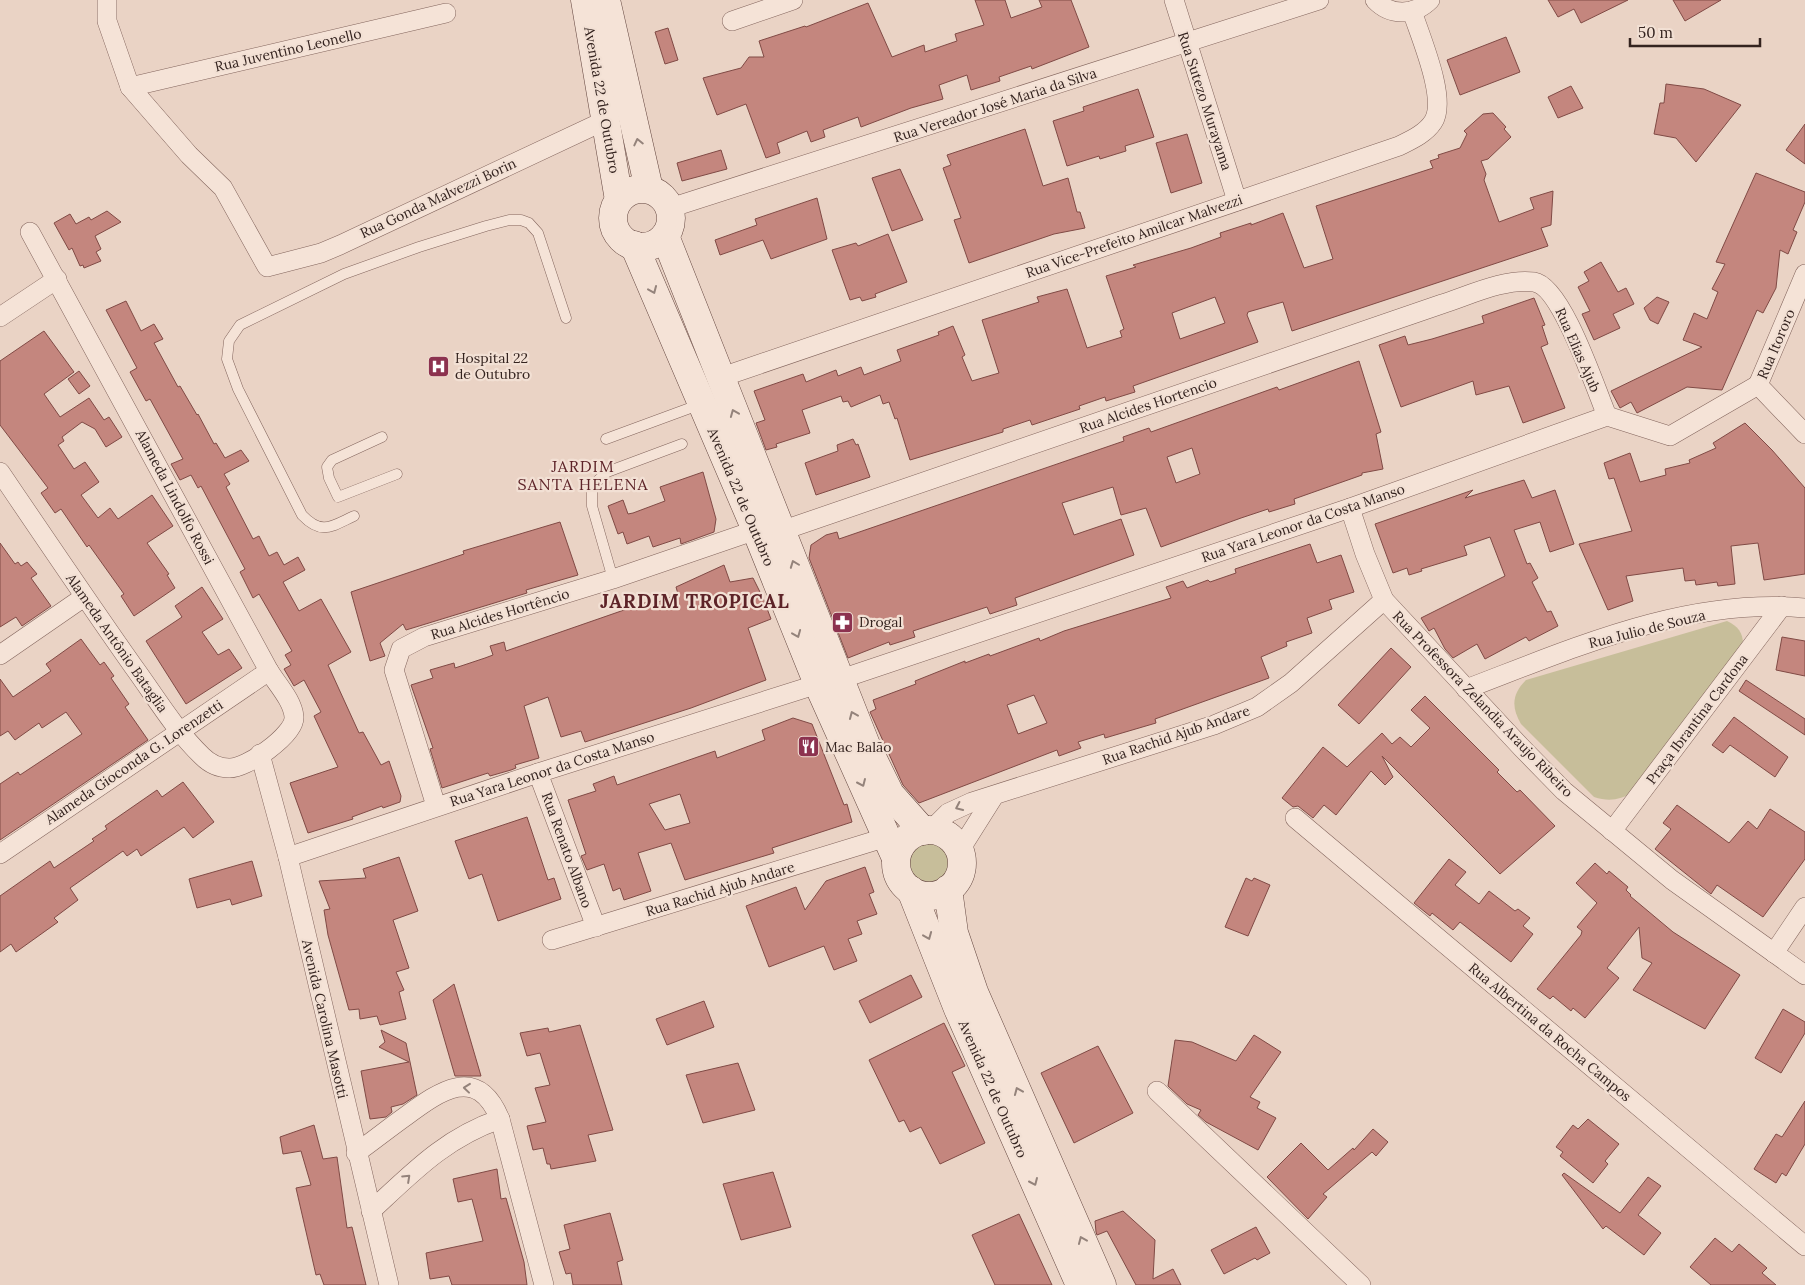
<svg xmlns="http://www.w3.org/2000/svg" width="1805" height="1285" font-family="Lora,serif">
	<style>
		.green { fill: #c7be9a }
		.building { fill: #c4867e; stroke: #804a45; fill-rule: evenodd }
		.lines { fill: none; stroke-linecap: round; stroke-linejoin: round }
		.lane-casing { stroke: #83655d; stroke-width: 11 }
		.street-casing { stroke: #83655d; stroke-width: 20 }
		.secondary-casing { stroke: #654740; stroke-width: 29 }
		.lane { stroke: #f5e3d7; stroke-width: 10 }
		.street { stroke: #f5e3d7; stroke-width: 19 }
		.secondary { stroke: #f5e3d7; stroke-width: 28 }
		.oneway { stroke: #94837b }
		.labels { text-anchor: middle; stroke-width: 4.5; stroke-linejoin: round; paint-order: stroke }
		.street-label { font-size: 14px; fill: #34231f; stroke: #f2e0d4 }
		.poi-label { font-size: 14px; fill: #34231f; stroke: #f2e0d4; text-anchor: start }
		.quarter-label { font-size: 16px; letter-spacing: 1px; fill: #5d2328; stroke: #f2e0d4 }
		.district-label { font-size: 19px; font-weight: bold; letter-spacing: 1px; fill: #5d2328; stroke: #f2e0d4 }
	</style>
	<rect width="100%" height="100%" fill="#ead3c5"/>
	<g class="green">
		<path d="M1727,621C1738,626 1743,633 1743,644L1633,792C1620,800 1609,802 1594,797L1521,724C1511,707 1512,694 1526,680Z"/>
		<circle cx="930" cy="865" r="25"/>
	</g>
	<g class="building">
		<path d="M975,0H1005L1011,18L1042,7L1039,0H1071L1089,47L1032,69L1031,66L999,77L1000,81L971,90L967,75L939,85L943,99L911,108L861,127L858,117L823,130L825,137L811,142L807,131L777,143L780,153L766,158L746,104L717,115L703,78L741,68L749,57H764L759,41L805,26L806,27L868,3L892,57L924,45L925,52L957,41L955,34L984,25Z"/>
		<path d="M1548,0H1628L1581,23L1574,9L1558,17Z"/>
		<path d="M1673,0H1721L1685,21Z"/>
		<path d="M668,28L678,60L665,64L655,32Z"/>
		<path d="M1506,37L1520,72L1460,95L1447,60Z"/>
		<path d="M1666,84L1704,89L1741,105L1696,162L1676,138L1654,134L1660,103H1664Z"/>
		<path d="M1571,86L1583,108L1558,118L1548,97Z"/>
		<path d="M1138,89L1154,137L1125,146L1126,151L1100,159L1099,156L1067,166L1053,121L1084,111L1083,107Z"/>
		<path d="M1493,113L1506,127L1504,129L1511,137L1488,159L1481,161L1486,174L1484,180L1499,222L1534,209L1530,198L1553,191L1551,225L1541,228L1548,246L1292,331L1283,302L1248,312L1247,315L1258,342L1133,386L1135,392L1106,401L1105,397L1079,406L1080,409L1032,425L1030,420L1003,429V432L910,460L897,418L895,419L889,402L883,404L880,395L851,407L848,401L843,402L841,396L802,410L810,433L776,444L777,447L766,450L756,423L765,420L754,391L803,374L806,382L836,370L838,376L861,367L864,375L901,361L897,350L939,335L938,332L953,326L965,355L962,357L972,381L999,373L982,320L1039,302L1037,297L1067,289L1087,348L1122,337L1120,331L1124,329L1106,276L1136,267L1133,265L1191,248L1221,237L1220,233L1251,223V225L1283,213L1304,268L1333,259L1316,206L1433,168L1430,161L1439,158L1438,155L1460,148L1467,134L1464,131L1483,114ZM1215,297L1225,323L1180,339L1172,313Z"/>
		<path d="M1805,124V164L1786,150Z"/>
		<path d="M1025,129L1043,186L1068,178L1077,212H1080L1085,228L1054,234L969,263L954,220L961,218L943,168L951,165L947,155Z"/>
		<path d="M1187,134L1202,183L1171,193L1156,143Z"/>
		<path d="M721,150L727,169L682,181L677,163Z"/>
		<path d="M900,169L923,220L892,231L872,178Z"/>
		<path d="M1756,173L1805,192V202L1793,230L1797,232L1788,254L1780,250L1776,288L1763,313L1757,310L1722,390L1687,387L1637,413L1631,402L1620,408L1611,391L1702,347L1683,340L1694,313L1707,319L1718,292L1712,289L1725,264L1716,262Z"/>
		<path d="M817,198L827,239L771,259L763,240L720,255L715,240L757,225L755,219Z"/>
		<path d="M107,211L121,222L95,236L101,249L96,252L101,261L84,268L83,265L80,266L72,248L69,250L54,223L70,214L76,224L89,217L91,220Z"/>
		<path d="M888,234L907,282L875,294L876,297L862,301L860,297L850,300L832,250L856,243L858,246Z"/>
		<path d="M1601,262L1618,292L1626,288L1634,304L1613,314L1620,328L1594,340L1582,314L1590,311L1578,287L1589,281L1584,272Z"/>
		<path d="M1657,297L1669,302L1658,324L1650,320L1644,308Z"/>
		<path d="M1534,298L1545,325L1542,326L1548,344L1541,347L1565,408L1523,423L1509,386L1476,395L1473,381L1401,407L1379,345L1405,336L1408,345L1432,339L1484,323L1482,316Z"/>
		<path d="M126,301L141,331L154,324L163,339L154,343L178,387L180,386L197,415L198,414L214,444L216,443L225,458L241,450L249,461L224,474L230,484L226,487L253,539L259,536L269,556L277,552L284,565L298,557L305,570L283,582L299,611L321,599L351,652L328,665L359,733L363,732L381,765L389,761L401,796L400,802L383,808L382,806L352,817L353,819L308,833L290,783L338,767L314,716L321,712L304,680L294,686L284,669L291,665L285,655L292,651L259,594L253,598L240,572L245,569L201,486L198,488L191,475L180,480L171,464L183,459L150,399L146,401L130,372L137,368L106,310Z"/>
		<path d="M44,331L74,372L44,394L60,417L89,398L104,420L109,417L122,437L106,447L95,429L82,422L62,437L64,441L58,445L74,469L85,462L99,482L81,495L98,518L110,508L118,519L152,495L173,526L147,543L169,574L167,575L175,588L134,616L121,596L124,594L89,545L87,547L61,509L55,513L41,493L48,488L0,425V361Z"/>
		<path d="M1359,361L1381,432L1376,434L1383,469L1362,473V475L1294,499L1295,504L1269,512L1268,509L1241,518L1161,547L1146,508L1121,515L1113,487L1062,503L1074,535L1121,519L1134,555L1015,598L1017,605L990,614L987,607L913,631L915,637L890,645L889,642L848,658L809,558L811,545L826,535L837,532L839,539L1124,441L1123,437L1149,428L1151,432L1277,387L1279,390ZM1192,448L1200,474L1176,483L1167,457Z"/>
		<path d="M79,371L90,386L79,394L68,379Z"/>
		<path d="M1745,423L1772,450L1805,488V574L1764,580L1758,543L1731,546L1735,584L1718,586L1717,582L1696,585L1695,580L1685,581L1683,568L1626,576L1633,601L1608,610L1579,544L1632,531L1614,478L1609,479L1604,463L1630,453L1640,482L1666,475L1665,469L1690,463L1689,460L1716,448L1713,443Z"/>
		<path d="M853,439L856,445L858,444L870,477L816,495L805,463L838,451L837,445Z"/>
		<path d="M703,472L716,519L714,532L681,544L680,538L653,547L649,536L627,544L623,532L618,534L608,506L623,500L628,514L633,513L665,501L660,487Z"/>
		<path d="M1524,480L1532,498L1555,490L1574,544L1550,552L1540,522L1514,530L1527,564L1530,563L1538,578L1532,582L1547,612L1551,611L1558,626L1529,641L1526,637L1485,659L1477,644L1453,658L1445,649L1434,628L1429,631L1421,618L1505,576L1490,537L1464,546L1467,555L1421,569L1422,571L1409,575L1407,568L1393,573L1375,524L1473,490L1465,498Z"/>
		<path d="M560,522L578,575L526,590L527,593L406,630L403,624L380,643L385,656L370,661L351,592L464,554L463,551Z"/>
		<path d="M0,543L15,564L18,562L21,566L27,562L37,574L31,578L51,606L22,626L16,617L0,627Z"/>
		<path d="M1310,544L1317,563L1341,555L1354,592L1329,600L1332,609L1307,618L1312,633L1286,642L1287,646L1261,657L1269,678L1155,719L1156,723L1105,738L1104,734L1078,742L1081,748L1059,756L1057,750L919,803L903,785L870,712L876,709L873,700L916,684L915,681L965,661V663L989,654L990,656L1039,638L1040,641L1064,631L1171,598L1166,587L1183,581L1187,588L1208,580L1210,582L1236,573L1235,569ZM1034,695L1047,723L1018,734L1007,705Z"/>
		<path d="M724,565L730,582L753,578L763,598L771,619L748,628L766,680L691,708L585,742L581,731L561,737L548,697L524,706L539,758L515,765L516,768L511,770L490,776L488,773L442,788L430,749L433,748L411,685L433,678L430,670L454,663L455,668L485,658L493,655L490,646L504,642L506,651L650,601L651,605L678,594L676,587Z"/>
		<path d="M202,587L223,619L202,632L218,655L229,649L242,668L186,704L146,641L182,617L175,606Z"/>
		<path d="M1782,637L1805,641V676L1776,670Z"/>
		<path d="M81,639L100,665L104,662L114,676L111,678L129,704L125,707L148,740L0,840V784L18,772L20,775L82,734L66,712L42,728L39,723L15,740L8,731L0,736V679L13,697L51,671L46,664Z"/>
		<path d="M1391,648L1411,667L1359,724L1338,705Z"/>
		<path d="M1746,680L1805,719V735L1739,691Z"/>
		<path d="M1425,696L1499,770L1497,772L1517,792L1520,790L1555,826L1500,874L1382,756L1393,777L1385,785L1371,771L1336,815L1324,805L1313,818L1298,806L1293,807L1282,798L1323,747L1347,767L1382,733L1392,744L1400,737L1411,747L1430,728L1411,710Z"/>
		<path d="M1734,717L1788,757L1775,777L1730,745L1723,753L1712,745Z"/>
		<path d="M793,718L812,724L844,805L847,804L852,822L772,848L774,853L685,880L671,843L638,853L651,891L624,900L620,888L613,891L604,864L587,870L581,856L586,854L568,800L596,791L593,784L614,776L617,785L715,751L717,758L765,740L762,730ZM680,794L690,823L665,830L649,804Z"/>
		<path d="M183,782L214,822L193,838L184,827L141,856L137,849L127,856L123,851L70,888L78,900L54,918L58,922L16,952L11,944L0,952V896L50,861L54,868L94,841L92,839L107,829L105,826L157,790L162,797Z"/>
		<path d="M1677,805L1729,843L1748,821L1757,829L1770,809L1805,832V859L1763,917L1717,885L1711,894L1655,849L1671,829L1663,823Z"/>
		<path d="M527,817L548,880L554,878L561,899L498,921L482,874L469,879L455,841Z"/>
		<path d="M399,857L418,911L393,920L409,968L396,972L404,990L399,992L406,1019L380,1025L377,1016L360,1019L359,1009L349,1010L328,935L324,910L330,909L319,881L366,878L363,869Z"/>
		<path d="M1449,859L1466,872L1455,885L1479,904L1489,891L1515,911L1518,909L1530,918L1523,926L1533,934L1511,962L1460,922L1453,930L1432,913L1430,916L1414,903Z"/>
		<path d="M252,861L262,896L232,905L230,899L197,908L189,879Z"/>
		<path d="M1595,863L1607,874L1609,871L1628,887L1626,890L1631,895L1630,896L1673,932L1740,975L1705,1029L1633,990L1652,963L1642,958L1639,927L1607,968L1619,978L1585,1018L1573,1008L1571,1011L1553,996L1550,999L1537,989L1581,935L1582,931L1577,927L1597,903L1576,883Z"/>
		<path d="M865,867L874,892L869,894L877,914L857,921L862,934L848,939L857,961L834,970L824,946L769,967L746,906L796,887L805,910L826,881Z"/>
		<path d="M1246,878L1252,881L1254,878L1270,885L1248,936L1225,927Z"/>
		<path d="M911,975L922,997L870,1023L859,1001Z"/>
		<path d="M454,984L481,1076H455L433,1000Z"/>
		<path d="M704,1001L714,1027L667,1045L656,1019Z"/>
		<path d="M1783,1009L1805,1022V1033L1781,1073L1755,1058Z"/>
		<path d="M944,1023L965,1066L952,1072L985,1143L940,1164L921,1127L910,1132L904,1120L899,1122L869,1060Z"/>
		<path d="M580,1025L613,1130L588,1135L596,1161L551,1169L550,1164H547L543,1148L533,1150L527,1126L546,1122L535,1088L550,1085L540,1053L527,1056L520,1033L548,1028L549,1032Z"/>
		<path d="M381,1030L406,1043L417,1095L403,1104L391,1107L392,1112L386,1117L370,1119L361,1071L409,1062L379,1047L385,1042Z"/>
		<path d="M1254,1035L1281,1052L1250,1097L1260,1102L1257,1108L1276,1118L1258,1150L1206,1122L1198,1115L1201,1110L1187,1104L1168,1086L1175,1040L1192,1042L1236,1061Z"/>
		<path d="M1098,1046L1133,1113L1074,1143L1041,1073Z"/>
		<path d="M738,1063L755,1110L703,1123L686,1075Z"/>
		<path d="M1805,1101V1144L1786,1176L1782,1173L1776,1183L1754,1169L1776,1134L1782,1137Z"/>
		<path d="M1588,1119L1619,1144L1605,1161L1608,1164L1593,1183L1560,1156L1563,1152L1556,1147L1573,1125L1578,1129Z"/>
		<path d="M314,1125L323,1159L337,1157L347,1228L352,1227L366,1285H324L320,1274L316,1275L296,1188L311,1185L301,1151L283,1154L280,1137Z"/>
		<path d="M1373,1129L1388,1142L1376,1156L1372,1152L1323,1194L1327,1197L1308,1219L1267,1177L1301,1143L1328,1170L1353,1148L1354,1150Z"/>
		<path d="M497,1169L501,1199L506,1198L524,1262L527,1285H452L449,1276L430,1279L426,1253L483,1241L472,1199L458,1202L453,1179Z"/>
		<path d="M773,1172L791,1227L741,1240L723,1184Z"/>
		<path d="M1564,1173L1620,1213L1648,1177L1661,1186L1638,1215L1661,1233L1644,1255L1606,1226L1603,1229L1562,1175Z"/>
		<path d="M1123,1211L1155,1240L1153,1279L1173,1269L1181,1285H1136L1107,1231L1097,1235L1096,1232L1095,1221Z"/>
		<path d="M610,1213L623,1260L617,1262L622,1285H573L571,1273L566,1274L559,1252L570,1249L564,1225Z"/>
		<path d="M1019,1214L1052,1285H995L972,1235Z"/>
		<path d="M1256,1227L1270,1253L1257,1260L1255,1258L1224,1274L1211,1250Z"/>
		<path d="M1715,1238L1732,1252L1739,1244L1767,1268L1762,1273L1776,1285H1711L1690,1267Z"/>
	</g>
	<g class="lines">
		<defs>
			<g id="lane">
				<path d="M382,437L332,460L327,467L329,478L338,497L397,474"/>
				<path d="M606,439L701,404"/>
				<path d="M354,516C332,526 322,536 302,515L238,389L227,359L229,341L240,325L344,274L419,247L486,226L509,220H521L529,223L538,233L566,318"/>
				<path d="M613,579L592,506V486L607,472L682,444"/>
			</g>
			<g id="street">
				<path d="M107,0V21L130,87L189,155L223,188L267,267L321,253L340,245L606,120"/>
				<path d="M1174,0L1237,201"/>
				<path d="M1375,0C1391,17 1415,15 1430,0"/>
				<path d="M732,21L793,0"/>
				<path d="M130,87L446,13"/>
				<path d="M670,208L1319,0"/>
				<path d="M0,317L57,279"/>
				<path d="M719,378L1399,146C1411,140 1425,134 1433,122C1448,100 1420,36 1412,11"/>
				<path d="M1758,385L1805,274"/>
				<path d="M1758,385L1805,434"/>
				<path d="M0,472C44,537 88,602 133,666C155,696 175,730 202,756C209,763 218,768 229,768C246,769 295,735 294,717C293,701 277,684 269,671L30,232"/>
				<path d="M1350,508L1365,554L1384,600L1521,747L1564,791L1672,880L1805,975"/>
				<path d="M781,531L1442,304C1470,295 1505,278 1534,282C1562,286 1596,390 1607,416"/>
				<path d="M0,655L84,597"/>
				<path d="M838,680L1350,508L1607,416L1670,436L1758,385"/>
				<path d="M1466,689C1574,648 1687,597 1805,608"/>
				<path d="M260,754L288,857L389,1285"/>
				<path d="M538,773L596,927"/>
				<path d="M436,806L394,670L401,649L424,637L613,579L756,530"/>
				<path d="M1295,818L1805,1246"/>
				<path d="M931,830L948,813L972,802L1214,725L1257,707L1291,683L1384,600"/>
				<path d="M1612,831L1782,606"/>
				<path d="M0,854L269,671"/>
				<path d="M961,854L965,842L994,796"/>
				<path d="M288,857L538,773L818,684"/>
				<path d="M552,940L887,837"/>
				<path d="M1774,953L1805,907"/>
				<path d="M1157,1091L1361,1285"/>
				<path d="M356,1153C373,1141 389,1128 406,1116C440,1091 477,1064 500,1119L544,1285"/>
				<path d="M371,1211C413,1172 445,1138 500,1119"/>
			</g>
			<g id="secondary">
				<path d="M585,0L619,200"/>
				<path d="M606,0L649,189"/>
				<circle cx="642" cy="218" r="29"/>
				<path d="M665,236L866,745L890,794L923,831"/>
				<path d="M634,245L756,530L818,684L896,858"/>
				<circle cx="929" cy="863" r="33"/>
				<path d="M948,889L954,933L974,992L1102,1285"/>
				<path d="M911,890L958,1009L1080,1285"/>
			</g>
		</defs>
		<use href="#lane" class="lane-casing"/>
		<use href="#street" class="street-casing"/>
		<use href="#secondary" class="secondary-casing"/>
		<use href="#lane" class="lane"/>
		<use href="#street" class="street"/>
		<use href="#secondary" class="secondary"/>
	</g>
	<defs><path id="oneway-chevron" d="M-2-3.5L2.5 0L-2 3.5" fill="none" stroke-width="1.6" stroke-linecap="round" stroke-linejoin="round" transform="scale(1.25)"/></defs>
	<g class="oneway">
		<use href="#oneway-chevron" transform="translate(638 142) rotate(-103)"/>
		<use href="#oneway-chevron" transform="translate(653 290) rotate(67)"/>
		<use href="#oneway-chevron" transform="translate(734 413) rotate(-112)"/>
		<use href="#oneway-chevron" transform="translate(794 564) rotate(-111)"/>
		<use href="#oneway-chevron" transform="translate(797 634) rotate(68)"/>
		<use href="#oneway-chevron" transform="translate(853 715) rotate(-113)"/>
		<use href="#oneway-chevron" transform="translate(862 783) rotate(66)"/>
		<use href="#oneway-chevron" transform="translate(959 807) rotate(155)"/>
		<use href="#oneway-chevron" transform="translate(928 936) rotate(68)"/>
		<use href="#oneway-chevron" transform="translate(467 1088) rotate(-174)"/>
		<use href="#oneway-chevron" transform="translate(1018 1091) rotate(-113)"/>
		<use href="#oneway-chevron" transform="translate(407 1178) rotate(-43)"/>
		<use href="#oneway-chevron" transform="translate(1034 1182) rotate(66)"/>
		<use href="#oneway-chevron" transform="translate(1082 1240) rotate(-113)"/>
	</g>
	<defs>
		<symbol id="hospital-square" viewBox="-11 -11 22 22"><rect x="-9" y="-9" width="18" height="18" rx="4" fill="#8c324f" stroke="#f2e0d4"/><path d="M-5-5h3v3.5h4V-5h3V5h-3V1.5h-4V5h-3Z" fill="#fff"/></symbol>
		<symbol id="pharmacy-square" viewBox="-11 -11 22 22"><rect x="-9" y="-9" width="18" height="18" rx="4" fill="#8c324f" stroke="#f2e0d4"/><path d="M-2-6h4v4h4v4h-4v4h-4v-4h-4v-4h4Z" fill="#fff"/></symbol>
		<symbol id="restaurant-square" viewBox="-11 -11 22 22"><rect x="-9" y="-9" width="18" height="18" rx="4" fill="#8c324f" stroke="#f2e0d4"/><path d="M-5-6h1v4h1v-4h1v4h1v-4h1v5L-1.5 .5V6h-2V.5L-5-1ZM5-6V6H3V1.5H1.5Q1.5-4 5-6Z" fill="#fff"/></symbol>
	</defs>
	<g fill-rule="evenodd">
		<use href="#hospital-square" x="426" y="354" width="25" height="25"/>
		<use href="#pharmacy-square" x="830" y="610" width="25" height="25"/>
		<use href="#restaurant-square" x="796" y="734" width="25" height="25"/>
	</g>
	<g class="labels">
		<g class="street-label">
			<text transform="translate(288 50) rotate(-13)" y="5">Rua Juventino Leonello</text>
			<text transform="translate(602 100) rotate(80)" y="5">Avenida 22 de Outubro</text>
			<text transform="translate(1205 101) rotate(72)" y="5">Rua Sutezo Murayama</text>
			<text transform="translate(995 105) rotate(-18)" y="5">Rua Vereador José Maria da Silva</text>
			<text transform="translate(438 198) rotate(-25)" y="5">Rua Gonda Malvezzi Borin</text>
			<text transform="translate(1134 236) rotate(-19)" y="5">Rua Vice-Prefeito Amilcar Malvezzi</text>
			<text transform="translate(1776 344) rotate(-67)" y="5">Rua Itororo</text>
			<text transform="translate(1578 350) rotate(66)" y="5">Rua Elias Ajub</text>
			<text transform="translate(1148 405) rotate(-19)" y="5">Rua Alcides Hortencio</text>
			<text transform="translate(175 497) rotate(62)" y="5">Alameda Lindolfo Rossi</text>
			<text transform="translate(741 497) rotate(67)" y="5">Avenida 22 de Outubro</text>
			<text transform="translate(1303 523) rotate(-19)" y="5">Rua Yara Leonor da Costa Manso</text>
			<text transform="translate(500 614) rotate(-17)" y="5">Rua Alcides Hortêncio</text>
			<text transform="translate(1647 629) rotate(-14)" y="5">Rua Julio de Souza</text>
			<text transform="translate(117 643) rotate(55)" y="5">Alameda Antônio Bataglia</text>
			<text transform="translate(1483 704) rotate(46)" y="5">Rua Professora Zelandia Araujo Ribeiro</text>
			<text transform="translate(1697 719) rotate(-53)" y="5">Praça Ibrantina Cardona</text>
			<text transform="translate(1176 735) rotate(-19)" y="5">Rua Rachid Ajub Andare</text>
			<text transform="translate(134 762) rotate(-34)" y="5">Alameda Gioconda G. Lorenzetti</text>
			<text transform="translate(552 769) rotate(-18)" y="5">Rua Yara Leonor da Costa Manso</text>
			<text transform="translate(567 850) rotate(70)" y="5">Rua Renato Albano</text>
			<text transform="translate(720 889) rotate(-17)" y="5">Rua Rachid Ajub Andare</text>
			<text transform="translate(325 1019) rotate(77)" y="5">Avenida Carolina Masotti</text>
			<text transform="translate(1550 1032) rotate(40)" y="5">Rua Albertina da Rocha Campos</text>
			<text transform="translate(993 1089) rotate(66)" y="5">Avenida 22 de Outubro</text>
		</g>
		<g class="poi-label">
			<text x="455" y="363">Hospital 22<tspan x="455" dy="16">de Outubro</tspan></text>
			<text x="859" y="627">Drogal</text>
			<text x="825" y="752">Mac Balão</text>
		</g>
		<g class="quarter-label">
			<text x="583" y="472">JARDIM<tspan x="583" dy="18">SANTA HELENA</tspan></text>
		</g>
		<g class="district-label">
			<text x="695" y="608">JARDIM TROPICAL</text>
		</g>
	</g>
	<path d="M1630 38v8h130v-8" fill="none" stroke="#34231f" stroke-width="2.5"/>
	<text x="1638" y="38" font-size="15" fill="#34231f" stroke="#f2e0d4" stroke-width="4" paint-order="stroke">50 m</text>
</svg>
